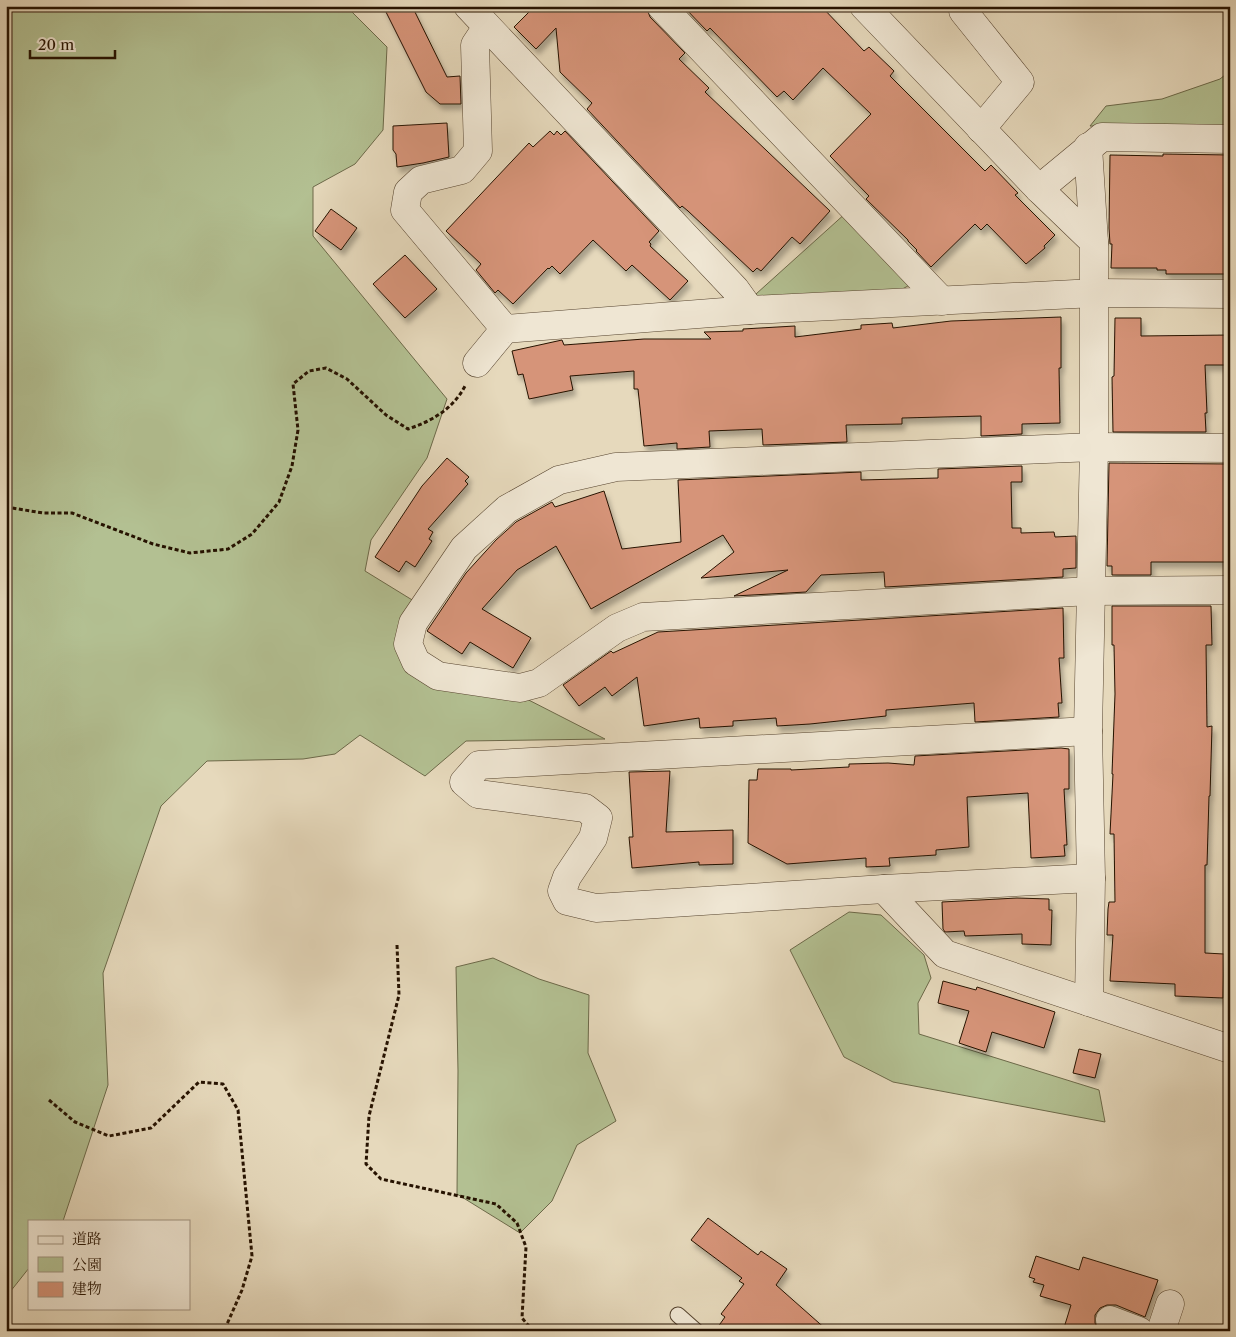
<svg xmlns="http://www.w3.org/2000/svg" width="1236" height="1337" font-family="'Libre Caslon Text','Noto Serif JP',serif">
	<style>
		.green { fill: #b3c092; stroke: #6c6949 }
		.building { fill: #d69479; stroke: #261200; filter: url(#shadow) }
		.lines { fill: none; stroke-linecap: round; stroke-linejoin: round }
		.lane-casing { stroke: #56442f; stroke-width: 17 }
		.street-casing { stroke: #56442f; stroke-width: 29 }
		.path { stroke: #261200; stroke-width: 3; stroke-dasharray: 4 2.5; stroke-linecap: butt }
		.lane { stroke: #efe6d3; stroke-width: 15 }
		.street { stroke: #efe6d3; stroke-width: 28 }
	</style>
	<defs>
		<filter id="shadow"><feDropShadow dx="3" dy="5.5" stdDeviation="2.5" flood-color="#0004"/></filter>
	</defs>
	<rect width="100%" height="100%" fill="#e6d9bc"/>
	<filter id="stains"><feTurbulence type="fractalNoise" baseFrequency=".004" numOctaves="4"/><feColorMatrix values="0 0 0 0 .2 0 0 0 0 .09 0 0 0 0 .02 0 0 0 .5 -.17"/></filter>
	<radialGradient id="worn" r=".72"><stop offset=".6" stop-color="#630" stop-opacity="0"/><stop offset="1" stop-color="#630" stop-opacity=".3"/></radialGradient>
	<g class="green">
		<path d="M6,6H346L387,47L383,130L355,164L313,187V236L447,399L427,458L371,540L365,571L422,606L415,658L513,692L605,739L466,741L425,776L360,735L335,754L303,759L207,761L161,806L103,973L108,1085L63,1221H29V1268L6,1297Z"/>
		<path d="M1230,71V128L1090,126L1106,106L1162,99L1220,79Z"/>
		<path d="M847,212L915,282L897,292L761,300L756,294Z"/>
		<path d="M849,912L881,915L924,955L931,978L918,1003L919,1034L1099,1090L1105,1122L893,1082L844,1057L790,950Z"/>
		<path d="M493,958L539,979L589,995L588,1053L616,1121L577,1145L552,1201L520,1233L457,1194L458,1071L456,967Z"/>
	</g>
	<g class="building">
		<path d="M383,6H412L447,77L460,76L461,104H440L426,92Z"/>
		<path d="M535,6H646L650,17L685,53L679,59L709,88L705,92L830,211L800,244L792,237L761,271L757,268L753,272L688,211L682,206L680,208L587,109L592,103L560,72L556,28L536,49L514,27Z"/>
		<path d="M683,6H821L864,51L869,47L894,71L890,76L985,171L991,165L1018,193L1015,195L1055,235L1044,246L1045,248L1026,264L987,224L981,230L975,224L931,267L916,251L917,250L908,241V240L866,199L869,196L830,156L871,114L823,68L793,100L784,91L777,97L710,28L707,31Z"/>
		<path d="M447,123L449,157L423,163L397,167L396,154L393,150V126Z"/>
		<path d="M550,131L554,135L557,131L561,135L565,131L659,231L649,242L651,244L650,246L688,281L670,300L632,265L626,271L593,240L560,274L552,266L549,269L548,268L513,304L498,290L495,293L476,270L481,264L446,231L529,143L533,147Z"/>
		<path d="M1163,154L1230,155V274H1166V270H1157V268H1111L1112,244H1110L1109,228L1110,155L1163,156Z"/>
		<path d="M331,209L357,228L341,250L315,231Z"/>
		<path d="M405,255L437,289L405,318L373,284Z"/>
		<path d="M1061,317V368H1059L1060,423L1022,424V434L981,436V416L902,418V424L846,425L847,442L763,445L762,429L709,431L710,447L677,449V443L644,446L638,389H634V371L570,376L573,390L529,399L523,374L518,375L512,351L562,340L564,345L644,339H711L704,332L743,331V329L795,326V337L861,329V325L892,323L893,328L951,321Z"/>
		<path d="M1115,318H1141V336L1230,335V365H1205L1207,413H1205L1206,432H1113L1112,377L1114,376Z"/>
		<path d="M447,458L469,477L465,481L468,484L428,529L433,532L429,539L432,541L415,567L406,561L399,572L375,557L422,486Z"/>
		<path d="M1109,463L1230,464V562H1151V575H1112V566H1107Z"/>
		<path d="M1022,466V482H1011L1012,528H1021V533L1054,532L1055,537L1076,536V568L1063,569V577L885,587L884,572L821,575L806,592L734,596L788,570L701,578L734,552L723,535L591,609L556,546L517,570L482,609L531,638L513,668L470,642L462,654L427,631L466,573L496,540L516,522L552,502L555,507L604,491L622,549L681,542L678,480L861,472V480L938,478V469Z"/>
		<path d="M1112,606H1211L1212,645H1206L1207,727L1212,726L1210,796H1209L1207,865H1205V953L1224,954L1223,998L1175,996V984L1110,981L1113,935H1107L1108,909L1109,902H1115L1114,834H1110L1113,774H1112L1115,694L1114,645H1112Z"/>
		<path d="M1063,608L1064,658H1059L1062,703H1058L1059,717L975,722L974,703L886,710V716L810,724L777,726L776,718L733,721V726L700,728L699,718L644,726L637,677L612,696L605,687L579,706L563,685L611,651L613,653L658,632Z"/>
		<path d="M1061,748L1069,749V789H1064L1067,845H1064L1065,856L1031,858L1028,793L967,797L969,847L936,850V855L889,858L890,866L866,867V858L787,864L748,843L749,780H757L758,769H791V770L849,767V764L888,763L914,765L915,756Z"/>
		<path d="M670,771L666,832L733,830V864L699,865V862L632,868L629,837H633L629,772Z"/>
		<path d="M1017,898L1049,899V910H1052L1051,945L1022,944V934L965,936L964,931L945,932L943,929L942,902Z"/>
		<path d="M943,981L976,990L977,987L1055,1012L1044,1048L992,1032L986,1052L959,1043L969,1011L938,1003Z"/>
		<path d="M1079,1049L1101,1054L1095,1078L1073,1073Z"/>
		<path d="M708,1218L758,1255L761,1251L787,1269L776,1285L828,1331H715L725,1317L721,1314L744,1284L739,1281L742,1278L691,1240Z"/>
		<path d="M1036,1256L1079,1270L1083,1257L1158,1280L1145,1317L1116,1305H1107L1100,1308L1095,1315V1323L1099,1331H1063L1071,1305L1040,1296L1044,1285L1033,1282L1035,1279L1029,1277Z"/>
	</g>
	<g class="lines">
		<defs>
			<path id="lane" d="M678,1315L696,1331"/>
			<g id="street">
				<path d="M468,6L735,289L750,310"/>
				<path d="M661,6L942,301"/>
				<path d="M864,6L1039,189L1094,242V447L1088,731L1091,878L1089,1002"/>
				<path d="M966,6L963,11L1020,82L981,129"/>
				<path d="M487,27L475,45L478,151L462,170L421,180L408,192L405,210L505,329"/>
				<path d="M1088,147L1094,242"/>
				<path d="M1039,189L1102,137L1230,139"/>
				<path d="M477,363L505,329L750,310L1095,293L1230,294"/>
				<path d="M1230,448L1094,447L616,467L559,480L507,509L464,548L413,623L408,644L416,662L438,676L520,688L539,683L617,628L643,617L1090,591L1230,590"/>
				<path d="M1088,731L479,765L464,782L478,794L585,808L598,818L593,838L567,877L562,891L567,901L596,908L884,889L1091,878"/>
				<path d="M884,889L945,954L1230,1049"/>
				<path d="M1110,1320L1139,1331"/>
				<path d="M1161,1331L1170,1304"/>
			</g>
		</defs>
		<use href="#lane" class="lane-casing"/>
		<use href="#street" class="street-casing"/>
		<g class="path">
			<path d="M6,507L43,513H72L153,544L190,553L228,549L252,534L279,502L292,466L298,430L293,384L309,371L326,368L347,379L386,415L408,429C432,421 453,409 465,386"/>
			<path d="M397,945L399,995L369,1116L366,1164L381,1179L496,1204L517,1223L526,1247L522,1318L533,1331"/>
			<path d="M49,1100L75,1122L109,1136L151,1128L199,1082L223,1084L238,1110L252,1256L242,1290L224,1331"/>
		</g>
		<use href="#lane" class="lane"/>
		<use href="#street" class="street"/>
	</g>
	<rect width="1236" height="1337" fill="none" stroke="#e6d9bc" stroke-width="25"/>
	<rect x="8" y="8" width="1221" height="1322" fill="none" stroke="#261200" stroke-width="2.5"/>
	<rect x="12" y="12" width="1211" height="1312" fill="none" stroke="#261200"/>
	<rect x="28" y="1220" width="162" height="90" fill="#efe6d3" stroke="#9f917f"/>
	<rect x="38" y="1236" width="25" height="8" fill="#efe6d3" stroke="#9f917f"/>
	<text x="72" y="1244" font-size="15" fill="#261200">道路</text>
	<rect x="38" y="1257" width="25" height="15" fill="#b3c092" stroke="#9f917f"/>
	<text x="72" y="1270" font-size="15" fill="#261200">公園</text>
	<rect x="38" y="1282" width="25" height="15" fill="#d69479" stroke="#9f917f"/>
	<text x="72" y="1294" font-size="15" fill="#261200">建物</text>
	<path d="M30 50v8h85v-8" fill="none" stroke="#261200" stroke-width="2.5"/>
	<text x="38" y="50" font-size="15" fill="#261200" stroke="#efe6d3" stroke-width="4" paint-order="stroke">20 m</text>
	<rect width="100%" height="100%" filter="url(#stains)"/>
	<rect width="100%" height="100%" fill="url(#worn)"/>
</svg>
